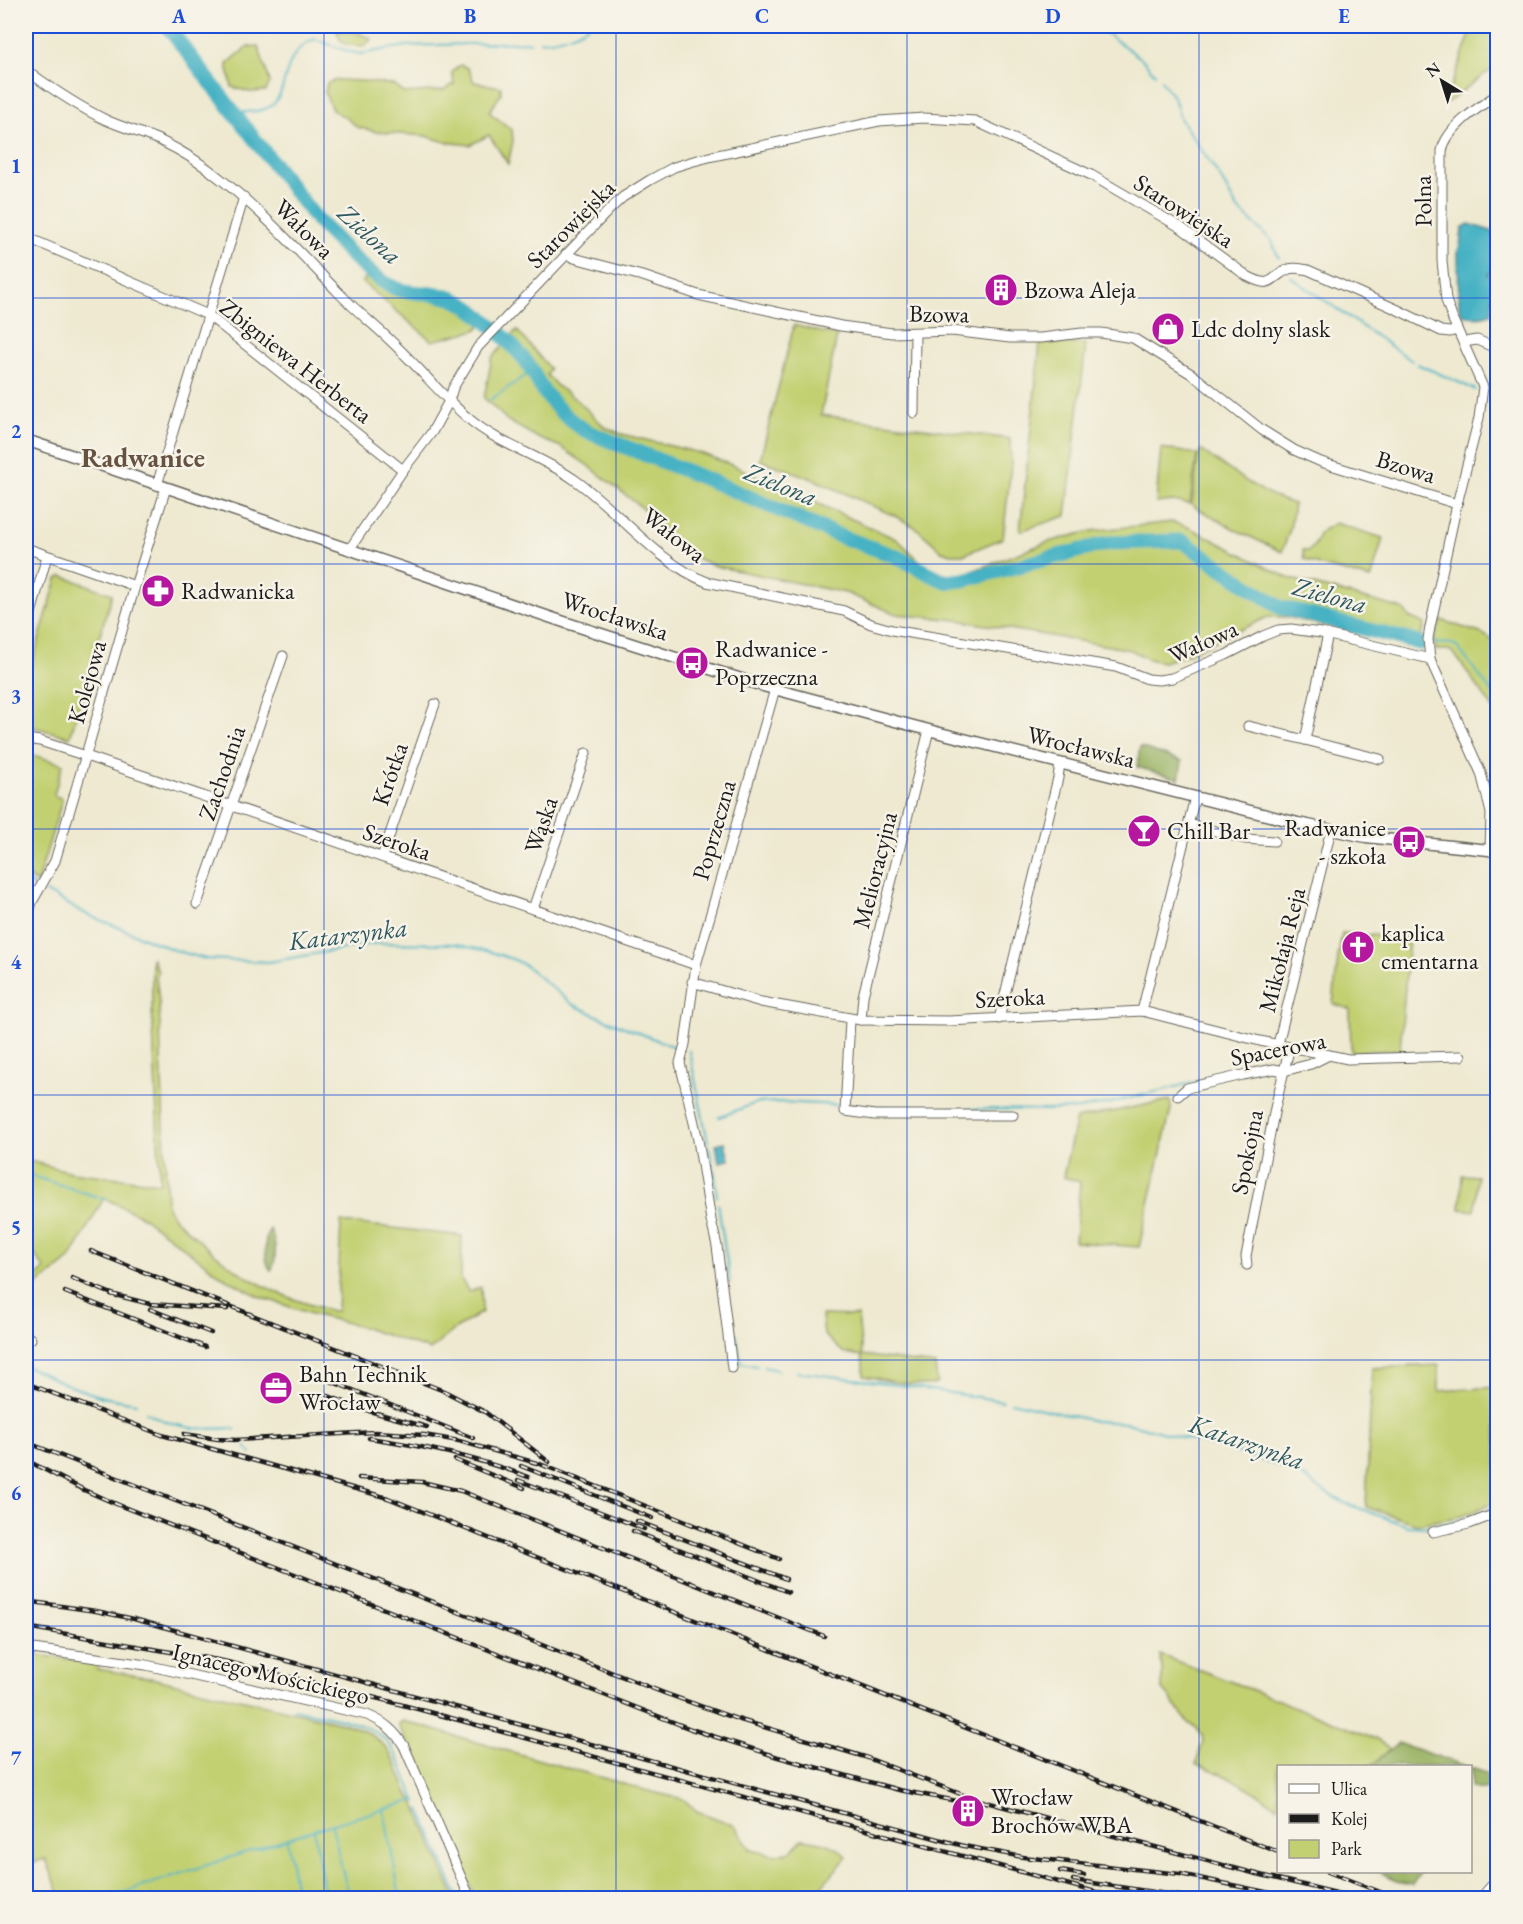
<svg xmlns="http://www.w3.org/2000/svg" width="1523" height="1924" font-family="'EB Garamond',serif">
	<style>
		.green { fill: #c2d071; stroke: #6f7646; stroke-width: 1.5 }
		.forest { fill: #99b263; stroke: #5a6740; stroke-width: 1.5 }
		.water { fill: #46b2c4; stroke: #316770; stroke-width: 1.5 }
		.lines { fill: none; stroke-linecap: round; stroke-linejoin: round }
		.stream { stroke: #46b2c4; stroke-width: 2 }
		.river { stroke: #46b2c4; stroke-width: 15 }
		.minor-casing { stroke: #66645b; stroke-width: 11 }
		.major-casing { stroke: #66645b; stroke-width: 13 }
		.minor { stroke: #fff; stroke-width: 9 }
		.major { stroke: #fff; stroke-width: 10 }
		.rail-casing { stroke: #1c1c1c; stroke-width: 4.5 }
		.rail { stroke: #f7f3e8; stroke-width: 2; stroke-dasharray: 7; stroke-linecap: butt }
		.grid { fill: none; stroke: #1d4ed8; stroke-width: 1.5; stroke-opacity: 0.55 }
		.labels { text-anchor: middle; stroke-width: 5; stroke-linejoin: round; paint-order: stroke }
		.street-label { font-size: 24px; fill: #1c1c1c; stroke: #f7f3e8 }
		.poi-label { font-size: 24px; fill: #1c1c1c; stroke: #f7f3e8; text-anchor: start }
		.water-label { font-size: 26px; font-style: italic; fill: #2d585f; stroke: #f7f3e8 }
		.quarter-label { font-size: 27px; font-weight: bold; fill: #655240; stroke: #f7f3e8 }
		.neatline { fill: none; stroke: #1d4ed8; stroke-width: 2 }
		.grid-label { font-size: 20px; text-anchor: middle; font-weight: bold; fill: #1d4ed8 }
	</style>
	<rect width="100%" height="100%" fill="#f7f3e8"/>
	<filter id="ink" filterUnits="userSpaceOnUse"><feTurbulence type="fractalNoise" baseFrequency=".0167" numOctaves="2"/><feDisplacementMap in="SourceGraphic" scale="12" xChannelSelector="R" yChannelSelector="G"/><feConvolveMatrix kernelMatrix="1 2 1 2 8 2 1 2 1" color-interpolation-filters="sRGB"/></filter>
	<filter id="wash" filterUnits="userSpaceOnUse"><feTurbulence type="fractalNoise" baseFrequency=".008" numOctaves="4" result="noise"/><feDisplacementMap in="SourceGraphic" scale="24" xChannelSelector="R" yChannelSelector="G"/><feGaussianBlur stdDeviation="1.35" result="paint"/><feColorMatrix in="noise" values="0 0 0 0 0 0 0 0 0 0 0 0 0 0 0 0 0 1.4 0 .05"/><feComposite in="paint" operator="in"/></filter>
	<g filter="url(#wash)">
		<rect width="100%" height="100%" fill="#eee9d0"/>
		<g class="green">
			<path d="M1473,26H1497V67L1485,74L1451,100L1445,103Z"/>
			<path d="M337,31H354L372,39L364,46C350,45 341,48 337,31Z"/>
			<path d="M258,46L270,82L266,91L249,92L232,87L227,64L247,47Z"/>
			<path d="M460,65L468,68L474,82L501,87V94L489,112L512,130L513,141L508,164L489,135L470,145L446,142L425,136L377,132L357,127L345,117L332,110L325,93L327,83L337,80L364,81L394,85L404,93L444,90L454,84L452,72Z"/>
			<path d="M368,275C378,283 388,291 400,294C422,301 455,297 473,313C476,316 478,321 481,325L476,330L432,341L362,282Z"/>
			<path d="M794,325L837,336L821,415L1010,439L1011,465L1003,538L965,554H951L942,551L915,527L895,516L813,479L760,460Z"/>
			<path d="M517,330L550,369L547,375L557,386L577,400L605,427L621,434L700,453L737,467L898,540L923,564L933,571L949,576L964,574L1048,542L1091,531L1172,522L1188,527L1288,578L1403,609L1409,617L1425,624L1418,648L1287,617H1268L1183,656L1163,662L1148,659L1131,650L1115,647L957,620L896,614L846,593L715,566L691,556L647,512L590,467L559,446L540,439L508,421L484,398L492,358Z"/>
			<path d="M1040,343L1086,344L1066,516L1020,531Z"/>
			<path d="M1161,448L1197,454L1190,504L1173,501L1156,503Z"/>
			<path d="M1201,450C1230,470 1260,494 1294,504L1290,529L1282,552L1236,530L1193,506L1192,503L1198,456Z"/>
			<path d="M1335,523L1383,538L1371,579L1319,565L1304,559L1303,550L1308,551L1314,546L1320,532Z"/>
			<path d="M62,576L112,594L70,737L37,728L26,727V683L57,579Z"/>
			<path d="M1441,620L1483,634L1497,643V714L1453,652L1448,650H1436L1434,639Z"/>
			<path d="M26,753L63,764L54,794L55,796L61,798L62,801L37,883L26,876Z"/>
			<path d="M1342,933L1409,938L1400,1050L1351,1052L1350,1009L1333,1004L1338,957Z"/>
			<path d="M152,957L158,972L156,976L159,1003L167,1204C171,1218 182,1225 193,1235C236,1275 275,1297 333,1311H337L341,1222L462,1236L461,1279L469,1292L481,1287L482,1312L454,1330L430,1350L359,1326L308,1313L258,1296L223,1277L141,1216L104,1198L70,1259L26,1294V1284L45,1269L34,1254L26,1251V1160L71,1172L160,1183L152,1007Z"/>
			<path d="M1170,1100L1171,1109L1139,1247L1075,1242L1080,1182L1063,1177L1076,1119Z"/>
			<path d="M1462,1175L1477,1176L1475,1211L1460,1209Z"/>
			<path d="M822,1315L858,1316L862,1355L935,1365L937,1383C919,1389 883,1379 864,1376L862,1356L844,1353L824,1335Z"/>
			<path d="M1439,1365V1391L1497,1387V1501L1463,1516L1417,1524L1366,1507L1372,1368Z"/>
			<path d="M29,1654L98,1663L97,1669L151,1678L346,1724C391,1738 392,1757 409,1796L414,1802L455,1898H61L46,1859L26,1864V1658H29Z"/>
			<path d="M1160,1655C1214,1675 1269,1696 1323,1718C1345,1727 1372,1734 1390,1749L1371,1766H1278V1807C1252,1789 1226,1774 1196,1764L1203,1741L1202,1735L1197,1728L1190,1724L1174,1705L1171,1698L1162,1690V1669Z"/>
			<path d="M403,1721L652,1792L683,1799L697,1811L734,1825L751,1850L774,1855L791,1851L802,1839C818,1841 836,1843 847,1857L818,1890L816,1898H476L438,1816L418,1762L398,1724Z"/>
		</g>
		<g class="forest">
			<path d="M1140,747L1182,761L1179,779L1137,767Z"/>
			<path d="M270,1229C276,1243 278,1257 271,1271C264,1261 263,1239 270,1229Z"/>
			<path d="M1398,1743L1466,1766H1371Z"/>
			<path d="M1471,1768L1495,1776L1492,1789H1476L1471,1787Z"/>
			<path d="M1381,1872H1421L1412,1885L1396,1882Z"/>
		</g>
		<g class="water">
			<path d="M1469,224L1492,231L1495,238L1497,239L1496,271L1493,269L1488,274L1494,282L1492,310L1491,314C1480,318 1472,318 1462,314L1459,308L1458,250C1462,243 1460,235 1463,227Z"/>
			<path d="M725,1142L729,1160L719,1162L716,1144Z"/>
		</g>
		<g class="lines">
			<g class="stream">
				<path d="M1096,26L1142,59L1155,74"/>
				<path d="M540,41C559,40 573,36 588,26"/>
				<path d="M1161,80L1174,98L1181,120L1220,177L1237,208L1271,240L1279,258"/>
				<path d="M234,113C245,111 257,113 267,108C292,97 277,53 315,39L347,51L360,54L406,46L530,42"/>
				<path d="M1291,277L1412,361"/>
				<path d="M1417,364L1476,390"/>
				<path d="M1489,394L1498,396"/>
				<path d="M490,400L532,371"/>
				<path d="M1432,643L1453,644L1458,648L1498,700"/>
				<path d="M26,881L34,886"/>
				<path d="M46,892L88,915L174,950L206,959L269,962L377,943L455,944L491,952L515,960L526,966L572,1004L604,1019L672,1046L679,1047"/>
				<path d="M689,1051L715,1176L717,1197"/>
				<path d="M1260,1067L1275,1064"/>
				<path d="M852,1106L896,1108L1046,1110L1079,1109L1110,1103L1228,1074"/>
				<path d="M719,1117L756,1103L778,1102L839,1105"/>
				<path d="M26,1174L107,1200"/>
				<path d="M718,1204L730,1282"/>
				<path d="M736,1333L741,1363L757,1366"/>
				<path d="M26,1366L73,1387L102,1397L136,1403"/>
				<path d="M764,1367L778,1370"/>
				<path d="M797,1372L878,1382L1003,1401"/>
				<path d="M1011,1402L1095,1421L1127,1423L1244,1454L1291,1471L1309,1480L1324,1492L1347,1504L1408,1526L1423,1527L1456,1522L1477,1516L1498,1506"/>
				<path d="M146,1412C176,1429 199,1430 232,1428L235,1430"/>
				<path d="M245,1446L251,1454"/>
				<path d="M294,1709C326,1717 377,1720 394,1751C403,1767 409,1786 417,1802"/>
				<path d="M420,1809L458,1898"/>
				<path d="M384,1810L400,1898"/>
				<path d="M332,1826L349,1898"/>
				<path d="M314,1830L325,1898"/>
				<path d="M287,1839L297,1898"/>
				<path d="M107,1898L313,1830L415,1800"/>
				<path d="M273,1898L295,1891"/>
			</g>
			<path class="river" d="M167,26L317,220C336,240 372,280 397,289C412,294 427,292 443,296C456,298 468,306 479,315C496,329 514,346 528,364C534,373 538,383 544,392C556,408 570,422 588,432L711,481L842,537L895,556L946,582L964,580L1109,543L1182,541L1279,607L1420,643"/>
		</g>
	</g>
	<g filter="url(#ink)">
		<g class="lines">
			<defs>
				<g id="minor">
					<path d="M26,70C52,89 77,106 106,120C124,128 143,133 161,141C182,151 204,165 222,180C265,214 301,254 339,293C358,313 380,329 399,349C423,372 444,398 469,419C501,446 542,456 575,480C618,510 657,563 707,582L844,611L871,624L892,630L1116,667L1148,679L1159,680L1172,678L1226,655L1263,636L1278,630L1291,629L1321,633L1430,659"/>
					<path d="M26,237L208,315L403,470"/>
					<path d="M566,254L574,258L646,277L698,295L841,326L892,333L952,331L1010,338H1041L1082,333H1101L1133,338L1193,375L1262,430L1294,450L1321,462L1457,504"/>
					<path d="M1464,342L1477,340L1498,349"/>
					<path d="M914,413L915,333"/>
					<path d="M157,485L244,197"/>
					<path d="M26,548L135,586"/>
					<path d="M349,550L403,470L432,432L449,401L453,388L478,347L611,208L623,197L650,180L674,167L690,162L713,156L879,121L924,118L975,121L1091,175L1180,227L1247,276C1274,290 1268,278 1289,269C1295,267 1302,269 1308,270L1396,309L1441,331L1450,332L1457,330"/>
					<path d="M26,631L47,556"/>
					<path d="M1248,726L1305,740L1328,634"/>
					<path d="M26,739L40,741L86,756L696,965"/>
					<path d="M1305,740L1380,759"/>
					<path d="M1189,824L1245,839L1274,841"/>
					<path d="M1490,851L1491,813L1481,773L1430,659L1428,639L1430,627L1457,504L1479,418L1483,387L1453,320L1446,300L1442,261V151C1446,128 1479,107 1498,94"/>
					<path d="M382,857L435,704"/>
					<path d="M197,904L283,656"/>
					<path d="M533,909L586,753"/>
					<path d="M26,923L32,902L55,861L135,586L166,488"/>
					<path d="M692,982L761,1002L861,1020L949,1021L1142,1011L1260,1041L1329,1055"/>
					<path d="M1142,1011L1195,797"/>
					<path d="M999,1019L1058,778L1060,763"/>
					<path d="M850,1020L845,1111L875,1115H1013"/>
					<path d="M861,1020L863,996L929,730"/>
					<path d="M1278,1044L1331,830"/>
					<path d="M1178,1096L1187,1088L1243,1075L1274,1069L1284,1071L1311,1064L1329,1055L1348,1059L1461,1056"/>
					<path d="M1247,1265L1246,1256L1275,1108L1290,1046"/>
					<path d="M26,1336L31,1339"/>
					<path d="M732,1368L717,1246L711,1220L698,1140L680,1063L685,1044L696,965L775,689"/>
					<path d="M1433,1532L1469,1524L1498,1513"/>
					<path d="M26,1648L146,1665L367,1715C384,1722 394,1730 404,1746L470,1898"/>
					<path d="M1481,1898L1498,1878"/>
				</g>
				<path id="major" d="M26,440L567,623L763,686L940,733L1298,823L1366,837L1498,851"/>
			</defs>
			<use href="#minor" class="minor-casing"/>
			<use href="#major" class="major-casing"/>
			<use href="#minor" class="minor"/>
			<use href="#major" class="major"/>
			<defs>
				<g id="rail">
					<path d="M91,1251L444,1391L485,1412L549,1462"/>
					<path d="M72,1278L117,1296"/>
					<path d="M65,1292L205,1347"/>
					<path d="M111,1294L150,1304L227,1309"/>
					<path d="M150,1309L211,1333"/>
					<path d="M328,1380L473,1438"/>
					<path d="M26,1383L162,1435L388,1498L1278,1852"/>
					<path d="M323,1394L369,1411L427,1427"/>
					<path d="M184,1434L218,1439L236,1440L375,1432L424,1435L459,1441L540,1464L779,1559"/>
					<path d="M369,1438C424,1446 476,1457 528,1477"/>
					<path d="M26,1442L664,1693L737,1719L865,1757L971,1798L1253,1873L1357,1898"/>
					<path d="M26,1460L84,1490L121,1506L691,1729L778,1757L899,1790L962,1802"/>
					<path d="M455,1460L524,1488"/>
					<path d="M521,1466L652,1518"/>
					<path d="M359,1478L422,1482L461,1491L824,1636"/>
					<path d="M518,1480L644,1529"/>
					<path d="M637,1521L786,1579"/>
					<path d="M633,1531L788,1592"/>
					<path d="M26,1601L96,1611L134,1619L964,1846L1023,1857L1180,1874L1294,1898"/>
					<path d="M26,1627L223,1661L388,1701L1118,1898"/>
					<path d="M1060,1871L1084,1875"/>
					<path d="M1328,1872L1396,1898"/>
					<path d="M1073,1880L1193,1898"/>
				</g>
			</defs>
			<use href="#rail" class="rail-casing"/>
			<use href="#rail" class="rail"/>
		</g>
	</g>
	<path class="grid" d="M324,26V1898M616,26V1898M907,26V1898M1199,26V1898M26,298H1498M26,564H1498M26,829H1498M26,1095H1498M26,1360H1498M26,1626H1498"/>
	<defs>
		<symbol id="building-disc" viewBox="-11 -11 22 22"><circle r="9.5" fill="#b5179e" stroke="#f7f3e8"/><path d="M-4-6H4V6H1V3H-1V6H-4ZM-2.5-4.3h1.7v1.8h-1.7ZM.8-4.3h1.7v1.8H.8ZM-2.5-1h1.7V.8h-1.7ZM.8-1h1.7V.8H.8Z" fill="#fff"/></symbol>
		<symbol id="shop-disc" viewBox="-11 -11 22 22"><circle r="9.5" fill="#b5179e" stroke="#f7f3e8"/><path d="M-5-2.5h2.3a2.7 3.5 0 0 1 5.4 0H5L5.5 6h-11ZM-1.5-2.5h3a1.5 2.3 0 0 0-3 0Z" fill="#fff"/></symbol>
		<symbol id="pharmacy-disc" viewBox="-11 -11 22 22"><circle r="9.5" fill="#b5179e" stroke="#f7f3e8"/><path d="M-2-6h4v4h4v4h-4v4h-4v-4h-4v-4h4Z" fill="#fff"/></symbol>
		<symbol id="bus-disc" viewBox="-11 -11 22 22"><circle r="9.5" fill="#b5179e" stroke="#f7f3e8"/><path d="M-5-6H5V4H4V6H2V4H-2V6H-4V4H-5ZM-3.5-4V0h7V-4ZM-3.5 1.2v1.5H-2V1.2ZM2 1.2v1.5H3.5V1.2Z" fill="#fff"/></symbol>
		<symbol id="bar-disc" viewBox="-11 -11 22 22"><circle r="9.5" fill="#b5179e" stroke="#f7f3e8"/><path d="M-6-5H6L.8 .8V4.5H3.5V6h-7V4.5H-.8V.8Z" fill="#fff"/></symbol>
		<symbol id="church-disc" viewBox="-11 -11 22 22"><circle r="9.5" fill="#b5179e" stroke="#f7f3e8"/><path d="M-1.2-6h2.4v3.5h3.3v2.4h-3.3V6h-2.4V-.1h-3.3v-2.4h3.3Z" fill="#fff"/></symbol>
		<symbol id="office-disc" viewBox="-11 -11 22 22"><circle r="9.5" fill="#b5179e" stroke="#f7f3e8"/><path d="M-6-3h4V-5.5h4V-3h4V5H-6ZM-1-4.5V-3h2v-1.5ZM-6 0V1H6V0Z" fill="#fff"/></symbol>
	</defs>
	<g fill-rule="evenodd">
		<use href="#building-disc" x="982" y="271" width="38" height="38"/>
		<use href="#shop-disc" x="1149" y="310" width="38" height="38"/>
		<use href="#pharmacy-disc" x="139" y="572" width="38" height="38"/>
		<use href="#bus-disc" x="673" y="644" width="38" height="38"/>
		<use href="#bar-disc" x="1125" y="812" width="38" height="38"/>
		<use href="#bus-disc" x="1390" y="823" width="38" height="38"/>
		<use href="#church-disc" x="1339" y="928" width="38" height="38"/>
		<use href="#office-disc" x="257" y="1369" width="38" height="38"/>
		<use href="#building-disc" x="949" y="1792" width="38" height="38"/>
	</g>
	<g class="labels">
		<g class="street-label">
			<text transform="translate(1423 201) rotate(-91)" y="8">Polna</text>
			<text transform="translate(1184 211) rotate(33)" y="8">Starowiejska</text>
			<text transform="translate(571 224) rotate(-45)" y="8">Starowiejska</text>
			<text transform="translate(304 229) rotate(45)" y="8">Wałowa</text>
			<text transform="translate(939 314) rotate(1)" y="8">Bzowa</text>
			<text transform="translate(296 361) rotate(38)" y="8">Zbigniewa Herberta</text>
			<text transform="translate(1406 467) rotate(17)" y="8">Bzowa</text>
			<text transform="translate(674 535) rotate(38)" y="8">Wałowa</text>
			<text transform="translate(615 616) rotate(18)" y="8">Wrocławska</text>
			<text transform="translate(1203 642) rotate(-24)" y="8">Wałowa</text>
			<text transform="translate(87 682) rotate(-74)" y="8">Kolejowa</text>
			<text transform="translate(1081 747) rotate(14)" y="8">Wrocławska</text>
			<text transform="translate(222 773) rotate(-71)" y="8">Zachodnia</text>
			<text transform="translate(390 774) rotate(-71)" y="8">Krótka</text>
			<text transform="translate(541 825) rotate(-71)" y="8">Wąska</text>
			<text transform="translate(714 830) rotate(-74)" y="8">Poprzeczna</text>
			<text transform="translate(397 842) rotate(19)" y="8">Szeroka</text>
			<text transform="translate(875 870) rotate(-76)" y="8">Melioracyjna</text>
			<text transform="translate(1282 950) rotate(-76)" y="8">Mikołaja Reja</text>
			<text transform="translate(1010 998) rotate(-3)" y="8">Szeroka</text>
			<text transform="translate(1278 1049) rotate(-11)" y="8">Spacerowa</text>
			<text transform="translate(1247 1152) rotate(-79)" y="8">Spokojna</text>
			<text transform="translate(271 1674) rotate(13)" y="8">Ignacego Mościckiego</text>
		</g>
		<g class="poi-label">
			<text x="1024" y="298">Bzowa Aleja</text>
			<text x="1191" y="337">Ldc dolny slask</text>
			<text x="181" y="599">Radwanicka</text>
			<text x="715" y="657">Radwanice -<tspan x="715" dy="28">Poprzeczna</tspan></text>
			<text x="1386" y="836" text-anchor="end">Radwanice<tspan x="1386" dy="28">- szkoła</tspan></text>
			<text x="1167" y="839">Chill Bar</text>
			<text x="1381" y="941">kaplica<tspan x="1381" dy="28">cmentarna</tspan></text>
			<text x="299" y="1382">Bahn Technik<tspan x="299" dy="28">Wrocław</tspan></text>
			<text x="991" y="1805">Wrocław<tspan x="991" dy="28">Brochów WBA</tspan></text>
		</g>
		<g class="water-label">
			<text transform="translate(370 234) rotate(42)" y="9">Zielona</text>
			<text transform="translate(781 484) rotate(22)" y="9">Zielona</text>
			<text transform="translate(1330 595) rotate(15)" y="9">Zielona</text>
			<text transform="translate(348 934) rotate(-7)" y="9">Katarzynka</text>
			<text transform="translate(1247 1442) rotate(19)" y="9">Katarzynka</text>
		</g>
		<g class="quarter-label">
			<text x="143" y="467">Radwanice</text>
		</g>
	</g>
	<rect width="1523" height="1924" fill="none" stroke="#f7f3e8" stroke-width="66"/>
	<rect x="1277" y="1765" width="195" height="108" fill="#f7f3e8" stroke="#9f9d96" stroke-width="1.5"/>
	<rect x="1289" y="1784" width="30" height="9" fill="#ffffff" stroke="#9f9d96" stroke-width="1.5"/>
	<text x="1331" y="1795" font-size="18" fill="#1c1c1c">Ulica</text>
	<rect x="1289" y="1814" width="30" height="9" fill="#1c1c1c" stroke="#9f9d96" stroke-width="1.5"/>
	<text x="1331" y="1825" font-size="18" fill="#1c1c1c">Kolej</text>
	<rect x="1289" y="1840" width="30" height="18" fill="#c2d071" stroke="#9f9d96" stroke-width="1.5"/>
	<text x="1331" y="1855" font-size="18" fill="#1c1c1c">Park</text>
	<g transform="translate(1442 81) rotate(322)" stroke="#f7f3e8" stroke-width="4.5" paint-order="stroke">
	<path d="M0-4.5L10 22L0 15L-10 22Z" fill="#1c1c1c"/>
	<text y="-9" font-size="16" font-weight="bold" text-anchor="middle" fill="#1c1c1c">N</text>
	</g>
	<rect x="33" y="33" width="1457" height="1858" class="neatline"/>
	<g class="grid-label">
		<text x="179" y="23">A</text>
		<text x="470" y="23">B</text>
		<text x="762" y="23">C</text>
		<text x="1053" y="23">D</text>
		<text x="1344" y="23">E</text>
		<text x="16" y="173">1</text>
		<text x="16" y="438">2</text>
		<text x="16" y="703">3</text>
		<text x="16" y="969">4</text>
		<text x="16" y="1234">5</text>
		<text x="16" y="1500">6</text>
		<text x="16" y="1765">7</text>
	</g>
</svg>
